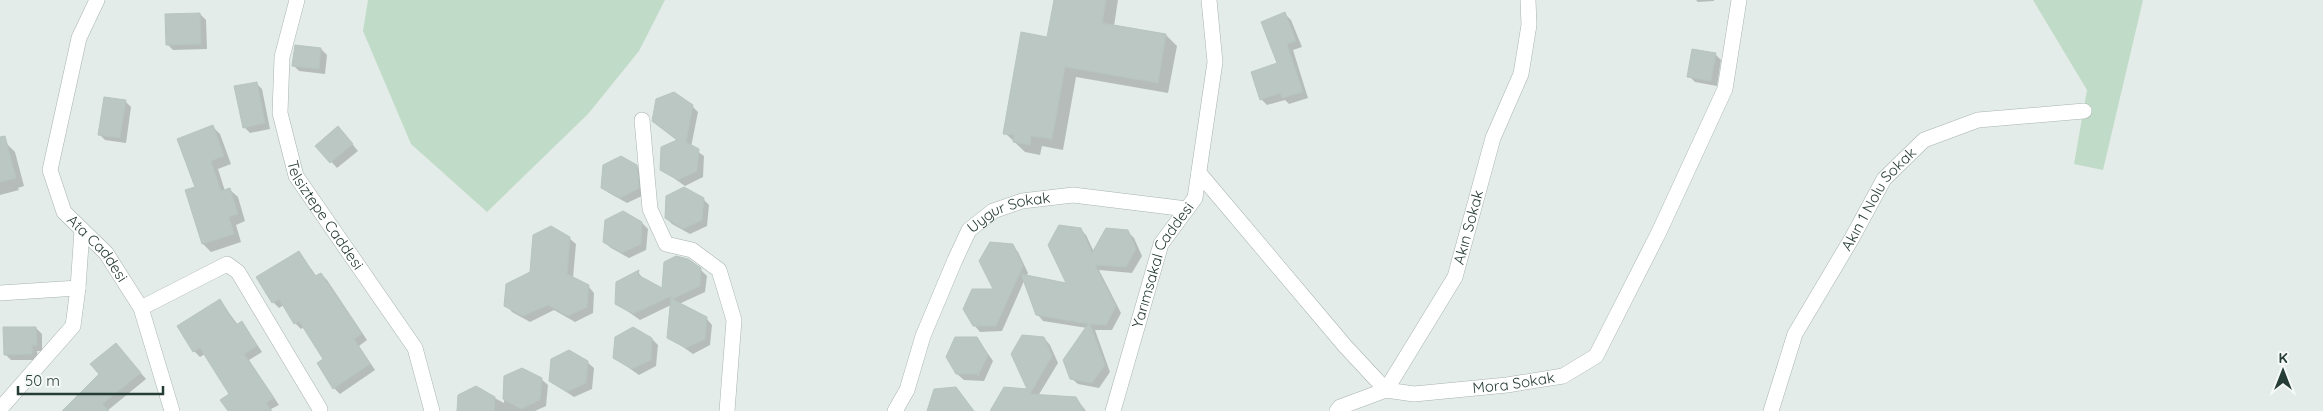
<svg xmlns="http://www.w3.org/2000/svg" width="2323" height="411" font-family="Quicksand,sans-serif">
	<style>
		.green { fill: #c0dbc7 }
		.shadow { fill: #0003 }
		.building { fill: #bac7c2; stroke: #b7c5c0 }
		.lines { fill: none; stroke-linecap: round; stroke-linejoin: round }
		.minor-casing { stroke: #a7b4b0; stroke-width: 16 }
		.minor { stroke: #fff; stroke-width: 15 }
		.labels { text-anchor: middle; stroke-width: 4; stroke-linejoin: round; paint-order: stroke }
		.street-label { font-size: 15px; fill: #263c36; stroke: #f5f9f7 }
	</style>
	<rect width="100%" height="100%" fill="#e4ece9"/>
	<g class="green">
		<path d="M368,0H665L639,51L588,114L487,212L411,144L363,31Z"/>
		<path d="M2033,0H2143L2103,170L2074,164L2087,90Z"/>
	</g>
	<g class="shadow">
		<path d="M1055,0H1118L1114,26L1166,35L1177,46L1168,93L1076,77L1063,150L1042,146L1040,155L1025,152L1005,133L1048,38Z"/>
		<path d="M1696,0H1714V1L1698,2Z"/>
		<path d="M200,14L206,20L207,49L173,50L167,44Z"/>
		<path d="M1285,14L1291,20L1302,47L1293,50L1308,98L1289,104L1285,100L1267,105L1261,99L1279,64Z"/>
		<path d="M321,49L327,55L325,74L299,71L293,65Z"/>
		<path d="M1715,54L1721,60L1717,86L1695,82L1689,76Z"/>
		<path d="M256,83L262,89L270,129L250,133L244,127Z"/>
		<path d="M125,101L131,107L126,143L105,140L99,134Z"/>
		<path d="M692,106L698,112L691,147L704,156L703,177L685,186L661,169L678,141L653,121Z"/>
		<path d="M213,127L220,134L231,164L218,169L225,191L230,190L238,197L245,221L236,225L241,242L211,252L203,244L187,191L197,188Z"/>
		<path d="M344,134L358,151L337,168L317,146Z"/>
		<path d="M0,143H6L15,152L24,186L18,188L19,190L0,195Z"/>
		<path d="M636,166L642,172L644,195L627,203L609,193L603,187Z"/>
		<path d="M703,199L709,205L707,226L690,234L672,224L666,218Z"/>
		<path d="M642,223L648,229L646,250L629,258L611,248L604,242Z"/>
		<path d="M1080,229L1086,235L1094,252L1127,231L1134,238L1142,256L1132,273L1099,270L1121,313L1112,330H1095L1110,372L1099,388L1078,384L1071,378L1087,328L1043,321L1037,314L1024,281L1002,331L980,332L974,325L995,290L1012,245L1018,252L1028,273L1026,277L1068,285Z"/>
		<path d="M569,238L576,244L573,278L588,286L594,293L593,313L575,322L554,310L530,322L512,312L506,305L531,273Z"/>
		<path d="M299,252L317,277L321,274L327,280L367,340L359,346L375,370L340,394L334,388L325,359L304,327L301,329L295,323L284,305L279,308L273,302L258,278Z"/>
		<path d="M700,269L707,276L705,292L679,304L706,318L712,325L710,345L693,354L669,337L671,305L640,320L616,303L638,272L644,280L663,290Z"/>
		<path d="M220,301L238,325L241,323L247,329L262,352L249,360L279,405L271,409L272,411H229L231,395L205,354L200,357L194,351Z"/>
		<path d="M36,328L42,334V351H37L38,360H11L5,354Z"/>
		<path d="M977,338L993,361L984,381L964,380L957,374Z"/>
		<path d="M1044,338L1050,345L1058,363L1038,396L1076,398L1086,411H997L1029,390Z"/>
		<path d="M652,339L658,345L656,366L639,375L615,358Z"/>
		<path d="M122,351L146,379L107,411H71Z"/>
		<path d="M587,362L594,368L592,389L574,397L550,381Z"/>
		<path d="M506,377L541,379L548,385L546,406L535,411H458L476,388L504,403Z"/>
	</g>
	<g class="building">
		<path d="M1054,0H1106L1102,23L1166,34L1158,83L1065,67L1052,139L1031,136L1030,145L1013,142L1014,135L1003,134L1021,32L1047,37Z"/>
		<path d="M1285,12L1296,41L1287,44L1303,92L1282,98L1280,93L1260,100L1251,72L1277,63L1261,22Z"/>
		<path d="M200,13L201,44L166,45L165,14Z"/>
		<path d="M295,45L321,48L319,69L292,66Z"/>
		<path d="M1692,49L1716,53L1711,81L1687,77Z"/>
		<path d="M257,82L265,123L243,128L234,86Z"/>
		<path d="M674,92L693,105L686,142L699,149L697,171L678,180L660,170L661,147L677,140L652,121L656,99Z"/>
		<path d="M104,97L126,100L120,138L98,135Z"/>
		<path d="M213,125L224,156L211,161L221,191L230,188L238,214L229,217L234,234L202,244L185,190L195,187L177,139Z"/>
		<path d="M338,126L353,144L330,163L315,146Z"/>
		<path d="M5,136L16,178L0,182V137Z"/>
		<path d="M621,156L637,165L639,187L638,189L620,198L601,188L603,165Z"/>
		<path d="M684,187L704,198L702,220L683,229L665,218L666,196Z"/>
		<path d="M623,211L642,222L641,244L622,253L603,242L605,220Z"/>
		<path d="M1059,225L1081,228L1092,253L1106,228L1128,230L1136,249L1126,267L1095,265L1116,306L1106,325L1090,324L1105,365L1092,383L1070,379L1063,360L1088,324L1036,315L1021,274L1066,283L1048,245Z"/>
		<path d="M551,226L570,237L567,274L589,285L587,307L568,316L548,305L523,316L504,306L506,284L530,272L533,235Z"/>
		<path d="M990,242L1013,244L1023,266L996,326H973L963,309L972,289H993L979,261Z"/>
		<path d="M299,251L315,276L321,273L362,334L354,339L370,364L333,389L317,363L323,359L299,321L294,324L279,299L272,303L256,277Z"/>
		<path d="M676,256L688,259L701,268L700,286L672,299L707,317L705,339L686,348L667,338L671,296L633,314L615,304L616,282L639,270L638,275L662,288L664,262Z"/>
		<path d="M220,299L236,325L242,321L257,346L244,354L274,398L266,403L271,411H228L220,400L229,394L200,348L193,352L177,326Z"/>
		<path d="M3,327H36L37,345H32V354L4,355Z"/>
		<path d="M633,327L652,338L651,360L632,369L613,358L615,337Z"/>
		<path d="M1022,335L1044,337L1052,356L1030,394L1076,397L1084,411H990L1004,387L1027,389L1011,354Z"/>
		<path d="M955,337H977L988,355L978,376L977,374H956L946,357Z"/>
		<path d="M116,343L141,373L102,404L109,411H62L99,374L90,364Z"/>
		<path d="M569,350L588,361L586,383L567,392L549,381L551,359Z"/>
		<path d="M522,368L542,378L540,400L521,409L503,399L504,376Z"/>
		<path d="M476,386L495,397L494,411H457L458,395Z"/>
		<path d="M956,387L974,411H927L934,389Z"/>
	</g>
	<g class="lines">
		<defs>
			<g id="minor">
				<path id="s1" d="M97,0L79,38L50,170L64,212L106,253L141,308L172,411"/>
				<path id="s2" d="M297,0L282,57L280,113L296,176L415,348L432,411"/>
				<path d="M642,120L650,209L666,244L692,250L719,270L734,320L727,411"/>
				<path id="s3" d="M1199,173L1345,346L1386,390L1414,394L1507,385L1563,376L1596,356L1659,232L1725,89L1739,0"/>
				<path d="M0,293L78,288L82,230"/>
				<path d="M141,308L227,264L238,272L320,409"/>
				<path d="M0,409L73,326L78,288"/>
				<path id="s4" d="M895,411L907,390L923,336L955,260L969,230L993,211L1022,201L1073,195L1187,209"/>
				<path id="s5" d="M1113,411L1161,244L1195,198L1215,62L1209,0"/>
				<path id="s6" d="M1337,411L1340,407L1386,390L1455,277L1493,138L1521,74L1529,25L1528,0"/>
				<path id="s7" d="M1771,411L1795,334L1852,238L1884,179L1924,140L1978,120L2084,111"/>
			</g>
		</defs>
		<use href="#minor" class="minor-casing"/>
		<use href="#minor" class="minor"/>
	</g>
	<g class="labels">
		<g class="street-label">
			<text dy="5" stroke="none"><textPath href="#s7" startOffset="240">Akın 1 Nolu Sokak</textPath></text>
			<text dy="5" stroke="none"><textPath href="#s2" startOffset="228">Telsiztepe Caddesi</textPath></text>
			<text dy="5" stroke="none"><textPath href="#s4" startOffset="241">Uygur Sokak</textPath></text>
			<text dy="5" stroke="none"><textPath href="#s6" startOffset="238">Akın Sokak</textPath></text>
			<text dy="5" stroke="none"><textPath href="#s1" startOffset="271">Ata Caddesi</textPath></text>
			<text dy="5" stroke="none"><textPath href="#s5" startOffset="155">Yarımsakal Caddesi</textPath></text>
			<text dy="5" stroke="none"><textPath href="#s3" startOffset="415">Mora Sokak</textPath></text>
		</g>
	</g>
	<g transform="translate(2283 371)" stroke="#f5f9f7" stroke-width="4" paint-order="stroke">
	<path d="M0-4L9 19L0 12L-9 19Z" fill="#263c36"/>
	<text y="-8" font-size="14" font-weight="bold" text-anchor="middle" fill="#263c36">K</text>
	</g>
	<path d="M18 386v8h145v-8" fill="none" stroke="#263c36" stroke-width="2.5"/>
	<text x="25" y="386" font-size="15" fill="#263c36" stroke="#f5f9f7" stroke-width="4" paint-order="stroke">50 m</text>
</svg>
